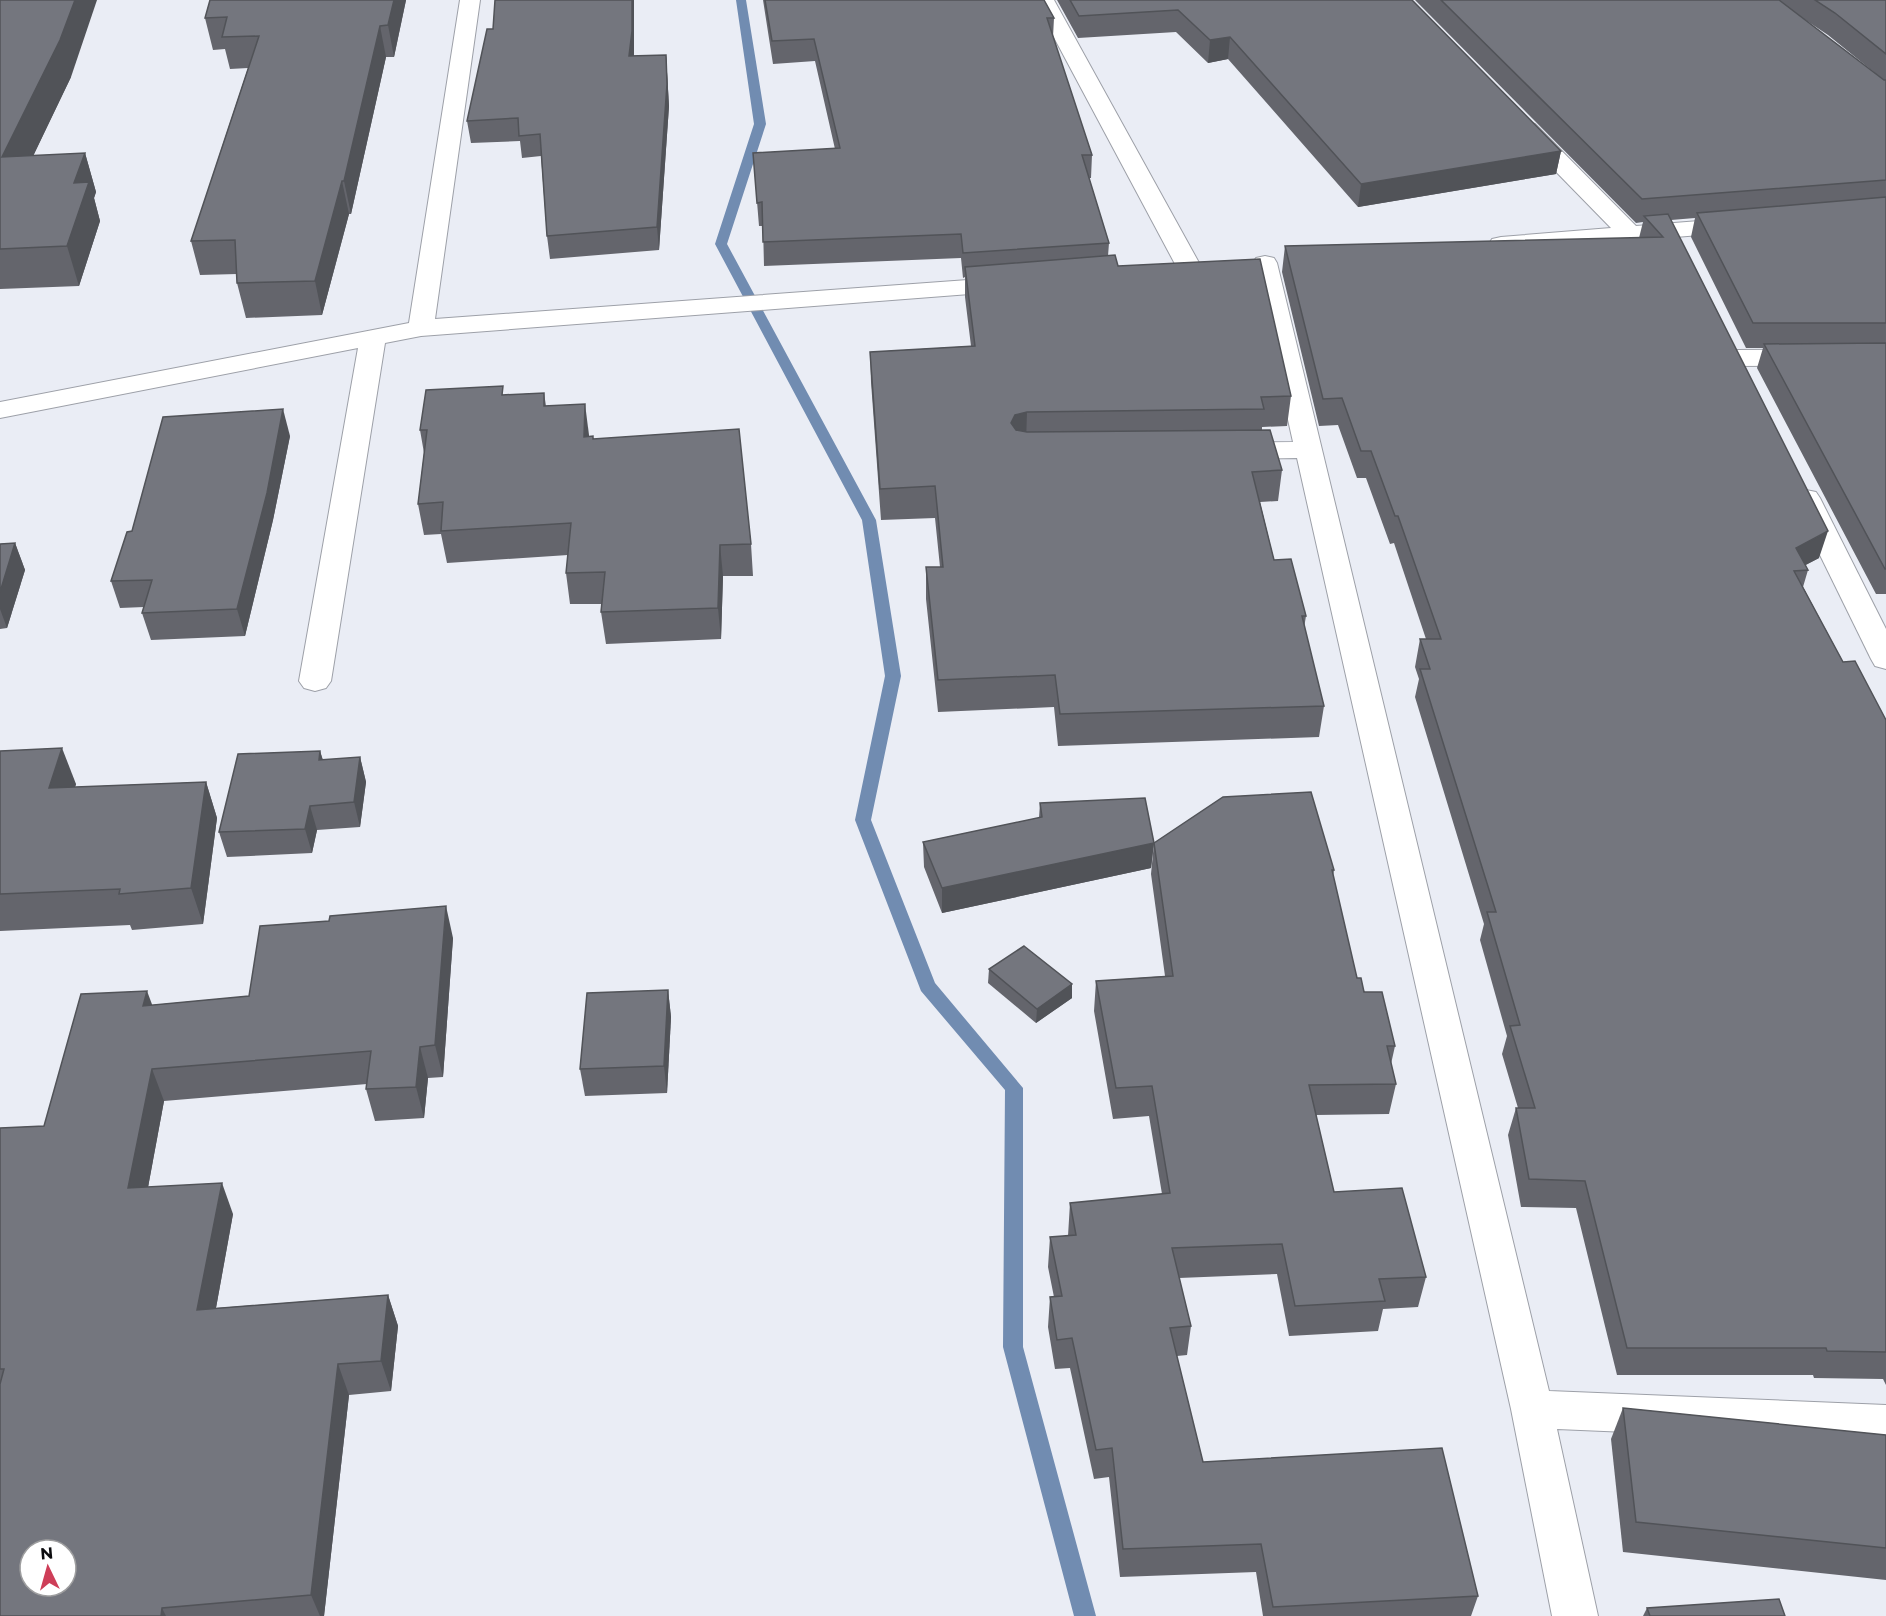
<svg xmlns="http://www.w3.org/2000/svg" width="1886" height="1616" font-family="Montserrat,sans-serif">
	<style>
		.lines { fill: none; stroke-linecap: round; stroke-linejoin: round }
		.stream { fill: #718cb1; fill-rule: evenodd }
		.minor-casing { stroke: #9da0a8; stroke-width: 2 }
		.minor { fill: #fff; fill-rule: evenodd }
		.wall { fill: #64656c; fill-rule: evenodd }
		.shaded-wall { fill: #515358 }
		.building { fill: #74767e; stroke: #515358; stroke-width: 1.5; fill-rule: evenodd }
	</style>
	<rect width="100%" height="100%" fill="#eaedf5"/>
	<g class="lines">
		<path class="stream" d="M736,0H746L766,124L727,244L876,520L901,676L871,820L935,983L1023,1088V1347L1096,1616H1074L1003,1347L1005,1090L921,991L855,820L885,676L862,520L715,244L754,124Z"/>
		<defs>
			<g id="minor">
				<path d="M460,0H480L435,319L1009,277L1018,279L1021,284L1018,289L1009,291L421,336L385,343L331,681L326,688L315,691L304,688L299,681L358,348L0,418V402L409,323Z"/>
				<path d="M1034,0H1054L1203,270L1200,275L1156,280L1147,278L1144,273L1147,268L1175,264Z"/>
				<path d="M1527,122L1535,124L1636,226L1737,218L1746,220L1749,225L1746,230L1737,232L1501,251L1492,249L1489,244L1492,239L1501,237L1611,228L1519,134L1516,129L1519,124Z"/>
				<path d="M1265,256L1274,258L1277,263L1549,1391L1886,1405V1443L1557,1429L1598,1616H1552L1511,1409L1297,458L1231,459L1221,457L1217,451L1221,445L1231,443L1293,442L1253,263L1256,258Z"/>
				<path d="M1886,349V365L1736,366L1727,364L1723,358L1727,352L1736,350Z"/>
				<path d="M1806,490L1816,492L1820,498L1886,629V669L1875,666L1871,659L1792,498L1796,492Z"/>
			</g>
		</defs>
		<use href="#minor" class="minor-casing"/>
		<use href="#minor" class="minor"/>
	</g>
	<g class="wall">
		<path d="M0,0L71,77L33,156L85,153L96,192L94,198L100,221L79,286L0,289Z"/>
		<path d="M210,0H406L394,57H386L351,214H349L322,315L246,318L237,283V274L200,275L191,241L248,68L230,69L225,49L213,50L205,18Z"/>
		<path d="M763,0H1044L1054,18L1053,37L1092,155L1091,178H1089L1109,243L1108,256L1118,266L1291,396L1287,426L1262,427V430L1282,470L1278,501L1260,502L1274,560L1306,616L1304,628L1324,706L1319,737L1058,746L1054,707L938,712L926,599V567H940L935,518L881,520L871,382L870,352L971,346L965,297V277L963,278L961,258L764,266L763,226H759L753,153L835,149L815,61L773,64Z"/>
		<path d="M1057,0H1412L1561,151L1556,174L1358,207L1228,59L1208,63L1176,32L1078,38Z"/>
		<path d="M1415,0H1886V594H1876L1757,368L1763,348H1746L1691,237L1695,218L1671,220L1819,558L1805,565L1808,570L1803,587L1843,662L1886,720V1385L1883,1379L1814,1378L1813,1375H1617L1576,1208L1521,1207L1508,1135L1516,1108H1518L1502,1054L1507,1036L1480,940L1484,924L1415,697L1419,679L1415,667L1420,639H1426L1394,543L1390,544L1366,478H1357L1338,425L1319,426L1282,272L1285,246L1639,238L1643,222L1636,223ZM1798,15L1828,35L1880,77Z"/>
		<path d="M493,29L634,53V56L666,55L669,106L659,250L550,259L547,236L541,156L522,158L520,141L471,143L467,121Z"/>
		<path d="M544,393L546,406L593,439L751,544L753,576H723L721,639L606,644L601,612L602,604H570L566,573L568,555L447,563L441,534L424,535L418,504L424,453L420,430L505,395Z"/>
		<path d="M290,436L273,520L245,636L151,640L142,613L144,607L120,608L111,581L132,531Z"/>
		<path d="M15,543L25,570L7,628L0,629V544Z"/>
		<path d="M0,751L76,784L75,787L206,782L217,818L203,924L132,930L130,925L0,931Z"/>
		<path d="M320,751L323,760L360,757L366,782L360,827L317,830L312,853L227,857L219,832Z"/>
		<path d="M1040,803L1154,843L1151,868L942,913L924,867L923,842L1039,818Z"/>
		<path d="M1154,843L1334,870L1333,876L1357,978L1395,1046L1391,1064L1396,1084L1389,1114L1316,1115L1334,1192L1426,1277L1418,1307L1383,1309L1378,1331L1289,1336L1277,1274L1179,1278L1191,1326L1187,1355L1177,1356L1203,1462L1478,1596L1471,1616H1263L1256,1572L1120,1577L1109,1477L1094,1479L1070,1368L1055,1369L1048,1327L1050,1297H1054L1048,1267L1050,1237L1068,1236L1070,1203L1162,1194L1149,1116L1113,1119L1094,1011L1096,981L1165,976L1151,874Z"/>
		<path d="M453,938L443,1077L428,1078L424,1118L375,1121L366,1089L367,1084L164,1101L148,1187L233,1214L216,1308L388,1295L398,1326L391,1391L349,1395L324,1616H0V1128L44,1126L152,1005L249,996Z"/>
		<path d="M989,969L1072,984V998L1036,1023L988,983Z"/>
		<path d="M668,990L671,1017L667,1093L585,1096L580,1069Z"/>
		<path d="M1623,1408L1886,1435V1580L1623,1552L1611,1439Z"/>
		<path d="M1647,1608L1785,1616H1643Z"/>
	</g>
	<g class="shaded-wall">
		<path d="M75,0H97L71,77L14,196L2,157Z"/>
		<path d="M394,0H406L394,57L388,25Z"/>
		<path d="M632,0H634V53L631,78L629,56Z"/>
		<path d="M380,26L386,57L351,214L344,181Z"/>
		<path d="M1230,37L1228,59L1208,63L1210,40Z"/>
		<path d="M666,55L669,106L659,250L657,227Z"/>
		<path d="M1561,151L1556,174L1358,207L1361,184Z"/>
		<path d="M85,153L96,192L94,198L100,221L79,286L67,246L74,183Z"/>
		<path d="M342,181L349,214L322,315L315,281Z"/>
		<path d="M585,404L589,435L588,468L584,437Z"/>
		<path d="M283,409L290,436L273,520L245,636L237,609Z"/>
		<path d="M1027,412L1026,443L1011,423L1015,415Z"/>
		<path d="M1828,531L1819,558L1787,575L1796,548Z"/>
		<path d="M15,543L25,570L7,628L0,609V592Z"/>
		<path d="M720,545L723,576L721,639L718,608Z"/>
		<path d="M62,748L76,784L63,824L49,788Z"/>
		<path d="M320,751L327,775L319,760Z"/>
		<path d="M360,757L366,782L360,827L354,802Z"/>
		<path d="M206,782L217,818L203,924L191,888Z"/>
		<path d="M310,806L317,830L312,853L305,829Z"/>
		<path d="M1154,843L1151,868L942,913V888Z"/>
		<path d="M446,906L453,938L443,1077L435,1045Z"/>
		<path d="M1072,984V998L1036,1023L1037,1009Z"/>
		<path d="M668,990L671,1017L667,1093L664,1066Z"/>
		<path d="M147,991L159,1023L143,1006Z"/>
		<path d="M420,1047L428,1078L424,1118L416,1087Z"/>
		<path d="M152,1069L164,1101L142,1220L128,1188Z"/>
		<path d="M222,1183L233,1214L210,1341L197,1310Z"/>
		<path d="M388,1295L398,1326L391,1391L381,1361Z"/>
		<path d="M338,1364L349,1395L324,1616H320L311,1595Z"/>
		<path d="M162,1608L166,1616H161Z"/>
	</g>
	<g class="building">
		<path d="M0,0H75L60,40L2,157L85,153L74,183L89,182L67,246L0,249Z"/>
		<path d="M210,0H394L388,25L380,26L344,181H342L315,281L237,283L235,240L191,241L259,36L222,37L227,17L205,18Z"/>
		<path d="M495,0H632V31L629,56L666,55L667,84L657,227L547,236L540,134L519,136L518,118L467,121L487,29H493Z"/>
		<path d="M765,0H1044L1054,18H1047L1092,155H1082L1109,243L963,253L961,234L763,242L762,202L757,203L753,153L840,148L814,39L772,41Z"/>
		<path d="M1070,0H1412L1561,151L1361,184L1230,37L1210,40L1178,10L1079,16Z"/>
		<path d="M1441,0H1779L1884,80H1886V180L1642,199Z"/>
		<path d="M1815,0H1886V54L1835,13Z"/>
		<path d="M1886,197V323H1753L1697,213Z"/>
		<path d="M1668,214L1828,531L1796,548L1808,570L1794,571L1843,662L1855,661L1886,720V1352L1827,1351L1826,1348H1627L1585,1181L1529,1179L1516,1108H1535L1510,1026L1520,1025L1487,912H1496L1420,669H1430L1420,639H1441L1398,516H1395L1371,451H1361L1342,398L1323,399L1285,246L1663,237L1644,216Z"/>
		<path d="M1115,255L1118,266L1260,259L1291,396L1261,397L1264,409L1027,412L1015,415L1011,423L1016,430L1027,432L1270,430L1282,470L1252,472L1274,560L1291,559L1306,616H1302L1324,706L1060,714L1055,675L938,680L926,567H943L935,486L880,489L870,352L975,346L965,267Z"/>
		<path d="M1886,343V569H1885L1764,344Z"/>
		<path d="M503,386L502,395L544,393V406L585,404L584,437L593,436V439L739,429L751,544L720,545L718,608L601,612L605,572L566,573L571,523L441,531L443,502L418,504L427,430H420L426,390Z"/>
		<path d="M283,409L267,493L237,609L142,613L152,580L111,581L127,532L132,531L163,417Z"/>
		<path d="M15,543L0,592V544Z"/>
		<path d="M62,748L49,788L206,782L191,888L119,894L120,889L0,894V751Z"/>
		<path d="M320,751L319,760L360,757L354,802L310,806L305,829L219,832L238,754Z"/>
		<path d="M1311,792L1334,870H1332L1357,978H1361L1364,992H1382L1395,1046H1387L1396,1084L1309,1085L1334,1192L1402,1188L1426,1277L1379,1279L1385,1301L1295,1306L1282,1244L1172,1248L1191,1326L1170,1328L1203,1462L1442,1448L1478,1596L1273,1607L1261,1544L1123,1549L1112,1448L1096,1450L1072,1338L1057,1340L1050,1297L1062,1296L1050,1237L1076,1235L1070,1203L1170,1193L1152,1086L1116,1088L1096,981L1173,976L1154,843L1223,797Z"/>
		<path d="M1145,798L1154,843L942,888L923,842L1042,817L1040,803Z"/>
		<path d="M446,906L435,1045L420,1047L416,1087L366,1089L371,1051L152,1069L128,1188L222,1183L197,1310L388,1295L381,1361L338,1364L311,1595L162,1608L161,1616H0V1384L4,1369H0V1128L44,1126L81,994L147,991L143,1006L249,996L260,926L329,921L330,916ZM30,1550H66V1586H30Z"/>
		<path d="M1024,946L1072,984L1037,1009L989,969Z"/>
		<path d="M668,990L664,1066L580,1069L587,993Z"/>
		<path d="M1623,1408L1886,1435V1548L1636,1522Z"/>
		<path d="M1779,1599L1785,1616H1650L1647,1608Z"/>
	</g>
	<g transform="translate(48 1568) rotate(355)"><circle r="28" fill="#ffffff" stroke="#9e9e9f" stroke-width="1.5"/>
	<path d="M0-4.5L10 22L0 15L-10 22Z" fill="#ce3e58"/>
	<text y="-9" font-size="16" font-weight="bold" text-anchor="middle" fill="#0c0c0f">N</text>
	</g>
</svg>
